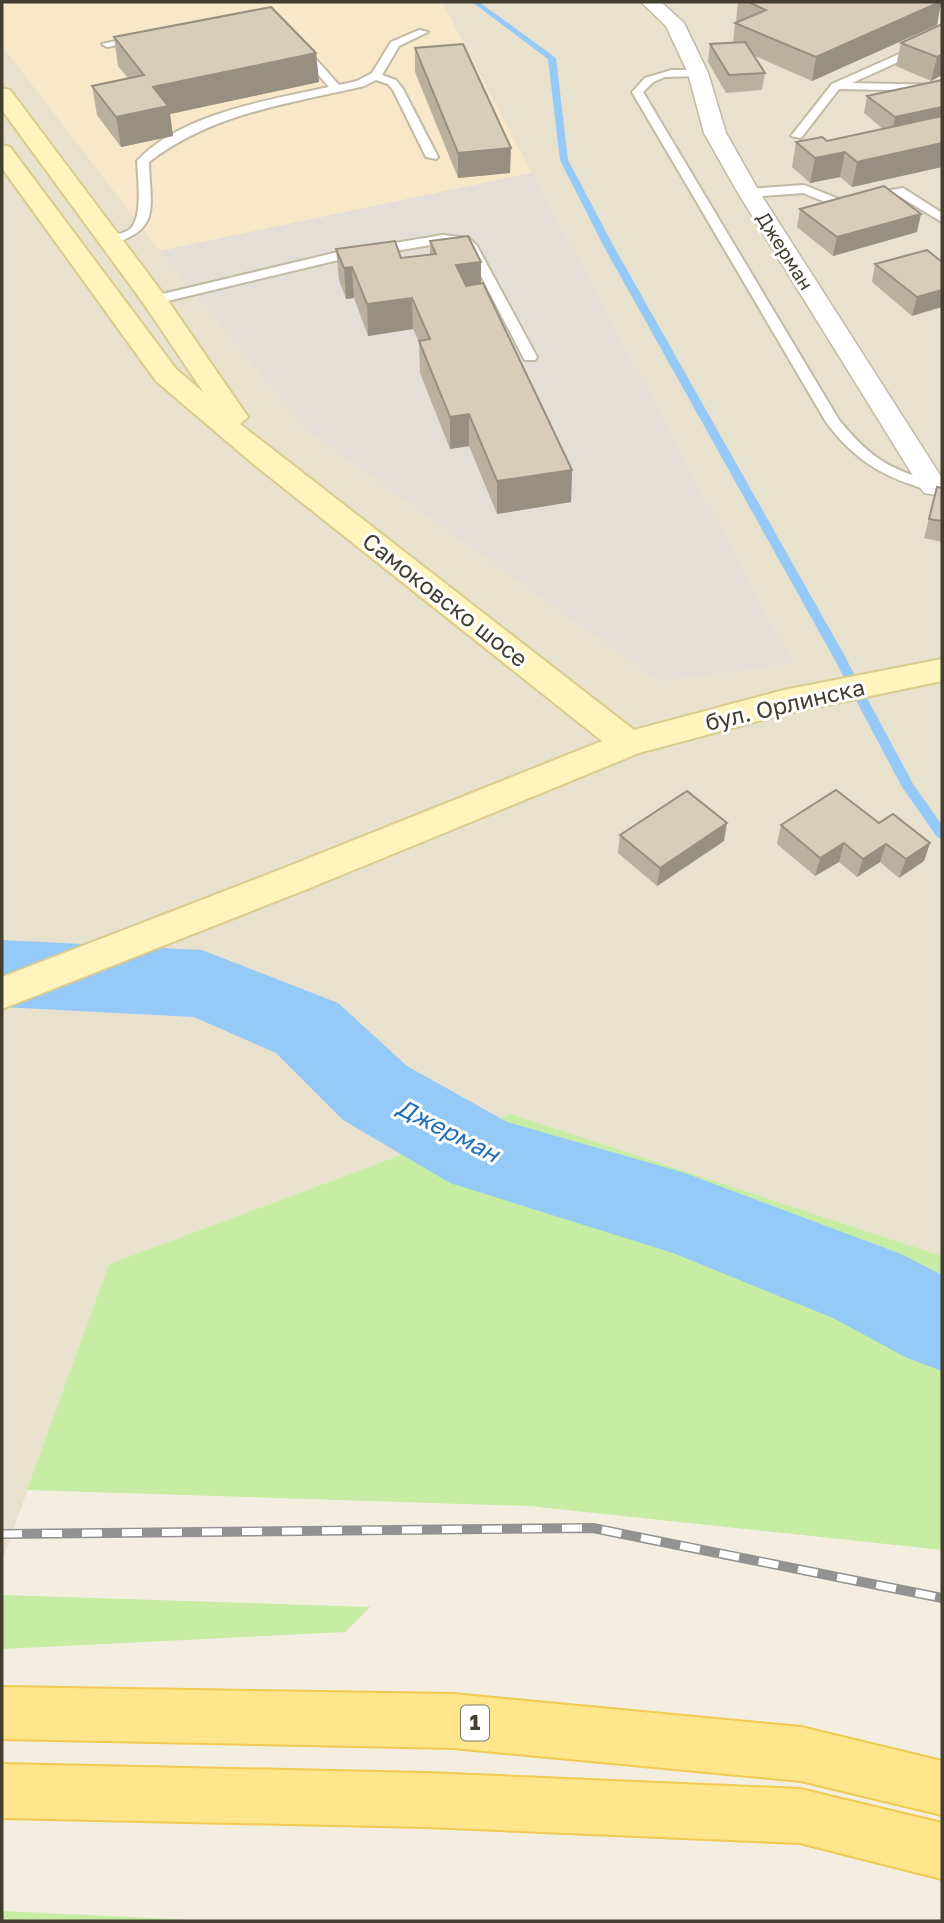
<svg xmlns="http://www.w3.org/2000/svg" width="944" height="1923" font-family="'Golos Text',sans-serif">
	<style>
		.residential { fill: #e7e1ce }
		.commercial { fill: #f8e7c8 }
		.industrial { fill: #e4dfd6 }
		.green { fill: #c7eca4 }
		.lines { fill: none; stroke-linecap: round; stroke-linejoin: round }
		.stream { fill: #94c9f8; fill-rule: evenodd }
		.river { fill: #94c9f8; fill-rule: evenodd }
		.lane-casing { stroke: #c1baa5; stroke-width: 4 }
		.street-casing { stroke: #c1baa5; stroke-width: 3 }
		.secondary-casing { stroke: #dbcb8c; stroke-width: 4 }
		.primary-casing { stroke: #f0ca51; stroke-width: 4 }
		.lane { fill: #fff; fill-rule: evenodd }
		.street { fill: #fff; fill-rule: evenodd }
		.secondary { fill: #fff3be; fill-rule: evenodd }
		.primary { fill: #ffe68d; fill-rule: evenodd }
		.rail-casing { stroke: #929292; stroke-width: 10 }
		.rail { stroke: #fff; stroke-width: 7; stroke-dasharray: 20; stroke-linecap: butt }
		.wall { fill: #bab09e }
		.shaded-wall { fill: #979081 }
		.building { fill: #d8cdb8; stroke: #979081; stroke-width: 2 }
		.labels { text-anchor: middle; stroke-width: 6; stroke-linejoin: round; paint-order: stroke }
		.far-street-label { font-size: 19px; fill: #443e31; stroke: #fff }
		.shield { fill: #fff; stroke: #7c786f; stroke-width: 2 }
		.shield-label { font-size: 21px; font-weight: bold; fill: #443e31 }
		.street-label { font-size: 23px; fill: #443e31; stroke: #fff }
		.water-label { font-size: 24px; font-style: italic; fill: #206fba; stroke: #fff }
	</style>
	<rect width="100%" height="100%" fill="#f3eee0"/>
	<path class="residential" d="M2,2H942V1256L511,1114L109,1264L2,1561Z"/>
	<path class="commercial" d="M2,2H442L532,173L160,251L2,46Z"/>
	<path class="industrial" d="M532,173L792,663L659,681L307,430L160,251Z"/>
	<g class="green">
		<path d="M511,1114L942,1256V1550L529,1506L27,1490L109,1264Z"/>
		<path d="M2,1595L370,1607L345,1632L2,1649Z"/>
		<path d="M2,1911L215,1921H2Z"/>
	</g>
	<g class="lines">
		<path class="stream" d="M472,2H479L556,58L568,160L613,245L842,651L913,784L942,825V839L937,837L902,787L830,651L603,245L560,160L548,59Z"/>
		<path class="river" d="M2,940L202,950L338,1003L407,1066L507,1122L685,1173L901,1254L942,1275V1371L907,1358L833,1318L673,1253L450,1183L343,1120L276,1053L194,1017L2,1007Z"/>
		<defs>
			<g id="lane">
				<path d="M419,30L428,32L399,46L382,75L396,80L403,89L438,157L436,159L426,157L393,90L388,84L376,80L364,86C288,104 212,113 149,162C150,207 162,230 110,244L104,240C111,234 122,235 130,229C143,218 138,177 137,161C180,114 269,100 329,87L298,52V48H306L339,85L357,81L372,73L391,42Z"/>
				<path d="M942,35V42L852,83L942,85V91L839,89L801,138L791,136L832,84Z"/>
				<path d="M138,36L143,39L142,41L107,47L102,44Z"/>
				<path d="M672,70H698L703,73L698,76L665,77L653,82L643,92L839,420C874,462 889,468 939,484L941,487L939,490C930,492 921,488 913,485C875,473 850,454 826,422L632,92L645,78Z"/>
				<path d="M804,185L839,199L903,188L942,213V222L897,195L838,207L803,193L749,197L743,193L749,189Z"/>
				<path d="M443,235L469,238L477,246L537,357L535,360H525L523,357L468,251L461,244L443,243L334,261L155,304L149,300L150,297L334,253Z"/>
			</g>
			<path id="street" d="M641,2H661L684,23L708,73L726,133L760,193L942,478V496L924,493L920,487L738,193L704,133L688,73L666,26Z"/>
			<path id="secondary" d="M2,88L10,90L164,295L248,417L240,424L634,730L784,690L942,659V681L784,714L639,753L305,890L2,1009V977L279,870L602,741L251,462L156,381L2,168V145L10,147L176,369L204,393L144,304L2,110Z"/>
			<g id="primary">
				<path d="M2,1687L453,1694L801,1727L942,1761V1815L801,1781L453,1748L2,1739Z"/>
				<path d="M2,1764L426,1773L800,1789L942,1823V1879L800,1843L426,1827L2,1818Z"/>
			</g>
		</defs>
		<use href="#lane" class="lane-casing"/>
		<use href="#street" class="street-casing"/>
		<use href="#secondary" class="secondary-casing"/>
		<use href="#primary" class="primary-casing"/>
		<use href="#lane" class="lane"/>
		<use href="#street" class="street"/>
		<use href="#secondary" class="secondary"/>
		<use href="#primary" class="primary"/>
		<defs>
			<path id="rail" d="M2,1534L593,1528L942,1598"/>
		</defs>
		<use href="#rail" class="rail-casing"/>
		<use href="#rail" class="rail"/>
	</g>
	<g class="wall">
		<path d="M738,2H941L937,25L812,81L753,55L765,73L762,90L726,93L708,62L710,44L733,43L735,23L737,22L736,21Z"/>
		<path d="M942,24V75L931,81L896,66L901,43Z"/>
		<path d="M114,37L316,53L319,82L170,114L173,136L121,147L97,115L92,86L128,78L118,66Z"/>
		<path d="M415,48L510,173L458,178L415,72Z"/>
		<path d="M942,80V167L852,187L840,177L810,183L792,167L796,142L827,141L883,129L864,113L867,96Z"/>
		<path d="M800,209L917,232L833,256L797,227Z"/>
		<path d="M430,241L481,262V284L572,470L571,502L497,514L469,446L450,449L420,373L419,342L413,329L368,336L354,298L346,299L339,280L336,249L401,258L430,254Z"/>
		<path d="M942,262L912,316L872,282L875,264Z"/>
		<path d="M937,487L942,488V542L924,538Z"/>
		<path d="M879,823L930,843L924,861L899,878L880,862L857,877L839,862L815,876L777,844L781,825Z"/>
		<path d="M620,835L724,841L657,886L618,853Z"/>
	</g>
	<g class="shaded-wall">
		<path d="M941,2L937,25L812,81L816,57Z"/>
		<path d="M316,53L319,82L170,114L173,136L121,147L116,117L153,87Z"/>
		<path d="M942,54V75L931,81L937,57Z"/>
		<path d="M942,107V124L891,135L895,117Z"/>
		<path d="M942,143V167L852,187L857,162Z"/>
		<path d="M511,148L510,173L458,178V153Z"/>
		<path d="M845,152L840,177L810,183L815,158Z"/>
		<path d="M921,214L917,232L833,256L837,237Z"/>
		<path d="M481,262V293L456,297V265Z"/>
		<path d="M352,267L354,298L346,299L344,268Z"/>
		<path d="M942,290V307L912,316L917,297Z"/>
		<path d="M412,298L413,329L368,336L367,304Z"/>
		<path d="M469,414V446L450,449V417Z"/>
		<path d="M572,470L571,502L497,514V481Z"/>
		<path d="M727,823L724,841L657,886L660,868Z"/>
		<path d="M844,843L839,862L815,876L820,858Z"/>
		<path d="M930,843L924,861L899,878L906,859Z"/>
		<path d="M886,844L880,862L857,877L863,859Z"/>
	</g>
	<g class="building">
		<path d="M748,2H940L816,57L735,23L766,10Z"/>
		<path d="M271,7L316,53L153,87L168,106L116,117L92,86L144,75L114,37Z"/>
		<path d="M942,24V54L937,57L901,43Z"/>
		<path d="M745,42L765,73L729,75L710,44Z"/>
		<path d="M463,44L511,148L458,153L415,48Z"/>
		<path d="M942,80V107L895,117L867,96Z"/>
		<path d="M942,116V143L857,162L845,152L815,158L796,142L822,137L827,141Z"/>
		<path d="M884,186L921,214L837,237L800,209Z"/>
		<path d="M468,236L481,262L456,265L466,286L483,283L572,470L497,481L469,414L450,417L419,341L430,339L412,298L367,304L352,267L344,268L336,249L395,241L401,258L436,254L430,241Z"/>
		<path d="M927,250L942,262V290L917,297L875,264Z"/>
		<path d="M937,487L942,488V521L929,519Z"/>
		<path d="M836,790L879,823L893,814L930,843L906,859L886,844L863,859L844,843L820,858L781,825Z"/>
		<path d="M687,791L727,823L660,868L620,835Z"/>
	</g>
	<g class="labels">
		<g class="far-street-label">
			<text transform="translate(785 251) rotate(58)" y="7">Джерман</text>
		</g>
		<rect class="shield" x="461" y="1705.5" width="28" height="35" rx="5"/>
		<g class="shield-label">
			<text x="475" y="1730">1</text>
		</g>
		<g class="street-label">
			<text transform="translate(445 600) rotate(38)" y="8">Самоковско шосе</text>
			<text transform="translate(785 705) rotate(-13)" y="8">бул. Орлинска</text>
		</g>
		<g class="water-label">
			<text transform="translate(448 1131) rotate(27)" y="8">Джерман</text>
		</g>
	</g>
	<rect width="944" height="1923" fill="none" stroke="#443e31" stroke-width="7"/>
</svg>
